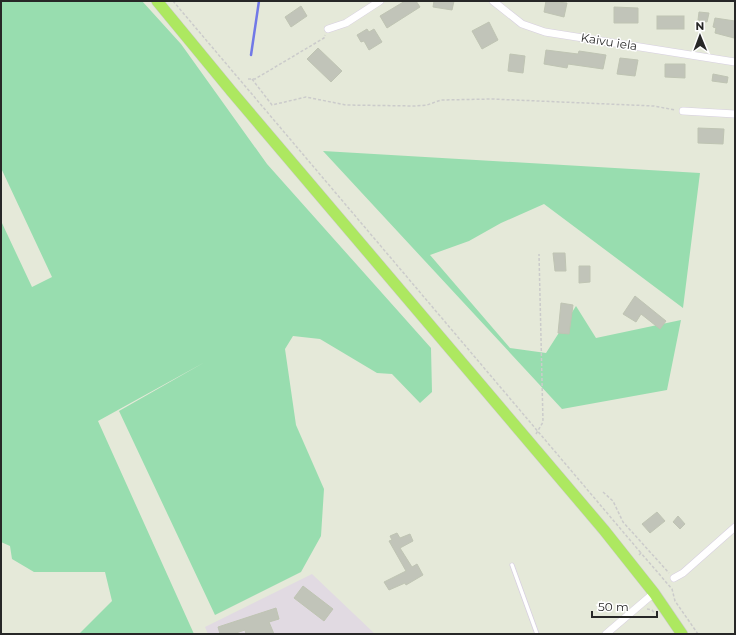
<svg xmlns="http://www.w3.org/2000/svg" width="736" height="635" font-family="Montserrat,sans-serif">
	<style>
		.industrial { fill: #e1dae2 }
		.green { fill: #98ddaf }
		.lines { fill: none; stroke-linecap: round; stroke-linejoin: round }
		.stream { stroke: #7179e7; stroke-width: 2.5 }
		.building { fill: #c1c4b9; stroke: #bfc4b3 }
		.lane-casing { stroke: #d7cfe0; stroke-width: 5 }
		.street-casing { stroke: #d7cfe0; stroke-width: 8 }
		.primary-casing { stroke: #cbcbcb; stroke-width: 12 }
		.path { stroke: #cbcbcb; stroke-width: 1.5; stroke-dasharray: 3 2; stroke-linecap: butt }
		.lane { stroke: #fff; stroke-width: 3.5 }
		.street { stroke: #fff; stroke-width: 7 }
		.primary { stroke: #ade860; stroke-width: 11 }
		.labels { text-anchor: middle; stroke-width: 3; stroke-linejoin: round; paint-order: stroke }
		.street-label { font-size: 12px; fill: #272727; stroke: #fff }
	</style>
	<rect width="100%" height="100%" fill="#e5e9d9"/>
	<path class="industrial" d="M312,574L375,634H208L205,627Z"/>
	<g class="green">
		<path d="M1,1H142L181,44L267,164L431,348L432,392L420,403L392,374L377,373L320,339L293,336L285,349L296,425L324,489L321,536L301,572L215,615L119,411L205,362L98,421L194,634H79L112,601L105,572H34L12,559L10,546L1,542V221L32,287L52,277L1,168Z"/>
		<path d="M323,151L700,173L683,308L544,204L501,223L469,241L430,255L510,348L546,353L576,306L596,338L681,320L667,390L562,409Z"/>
	</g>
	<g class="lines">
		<path class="stream" d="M251,55L259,1"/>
	</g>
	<g class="building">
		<path d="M405,1H416L420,7L387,28L380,16Z"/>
		<path d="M434,1H454L452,10L433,7Z"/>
		<path d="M546,1L567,3L564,17L544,12Z"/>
		<path d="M301,6L307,16L291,27L285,17Z"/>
		<path d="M614,7L638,8V23H614Z"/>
		<path d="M699,12L709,13L707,22L698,20Z"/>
		<rect x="657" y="16" width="27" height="13"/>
		<path d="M715,18L735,21L734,38L715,33L716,28L713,27Z"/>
		<path d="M489,22L498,40L482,49L472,31Z"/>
		<path d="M367,29L369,32L374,29L382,42L369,50L364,41L361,42L357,35Z"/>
		<path d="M318,48L342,71L331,82L307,59Z"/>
		<path d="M546,50L578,54L579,51L606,55L603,69L568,64L567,68L544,64Z"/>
		<path d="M510,54L525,56L523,73L508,71Z"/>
		<path d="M620,58L638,60L635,76L617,74Z"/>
		<path d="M665,64H685V78L665,77Z"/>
		<path d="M713,74L728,77L727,83L712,81Z"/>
		<path d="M698,128L724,129L723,144L698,143Z"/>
		<path d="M553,253H565L566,271H555Z"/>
		<path d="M579,266H590V282L579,283Z"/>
		<path d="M635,296L666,321L660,329L641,314L636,322L623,314Z"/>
		<path d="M561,303L573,305L569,334L558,333Z"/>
		<path d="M657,512L665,521L650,533L642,524Z"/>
		<path d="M678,516L685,524L680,529L673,522Z"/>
		<path d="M397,533L400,538L410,534L413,541L400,548L412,567L417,564L423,575L406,585L405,583L389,590L384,582L406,571L389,541L392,540L390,536Z"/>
		<path d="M303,586L333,609L324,621L294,598Z"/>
		<path d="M276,608L279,619L269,622L274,634H246L245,630L233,634H220L218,627Z"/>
	</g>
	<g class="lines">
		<defs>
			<path id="lane" d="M512,565L537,634"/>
			<g id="street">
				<path d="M493,1L522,24L545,32L735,62"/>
				<path d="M328,29L346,23L380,1"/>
				<path d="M683,111L735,114"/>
				<path d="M674,578L683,573L735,527"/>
				<path d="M606,634L654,593"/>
			</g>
			<path id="primary" d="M157,1L232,92L604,530L654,593L682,634"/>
		</defs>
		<use href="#lane" class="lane-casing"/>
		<use href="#street" class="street-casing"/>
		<use href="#primary" class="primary-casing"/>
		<g class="path">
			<path d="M173,1L641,553"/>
			<path d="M248,79H255L324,38L325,35"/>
			<path d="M252,79L272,105L306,97L346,105L415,106L427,105L441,100L492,99L654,106L675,110"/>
			<path d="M536,434L543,422L539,254"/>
			<path d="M603,492L613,501L623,522L669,573"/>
			<path d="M639,555L641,553L672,589L675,601L698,634"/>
			<path d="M647,609L652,610L655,614"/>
		</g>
		<use href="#lane" class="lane"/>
		<use href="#street" class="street"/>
		<use href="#primary" class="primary"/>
	</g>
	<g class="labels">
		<g class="street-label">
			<text transform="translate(609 42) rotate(9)" y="4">Kaivu iela</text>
		</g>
	</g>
	<rect width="736" height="635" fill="none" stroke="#272727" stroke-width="4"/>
	<g transform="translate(700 36) rotate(359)" stroke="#ffffff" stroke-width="3" paint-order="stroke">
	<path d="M0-3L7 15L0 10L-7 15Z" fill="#272727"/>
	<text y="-6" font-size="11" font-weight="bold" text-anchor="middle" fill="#272727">N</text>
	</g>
	<path d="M592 611v6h65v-6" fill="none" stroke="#272727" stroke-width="2"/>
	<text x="598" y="611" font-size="12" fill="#272727" stroke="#ffffff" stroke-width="3" paint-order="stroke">50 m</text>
</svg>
